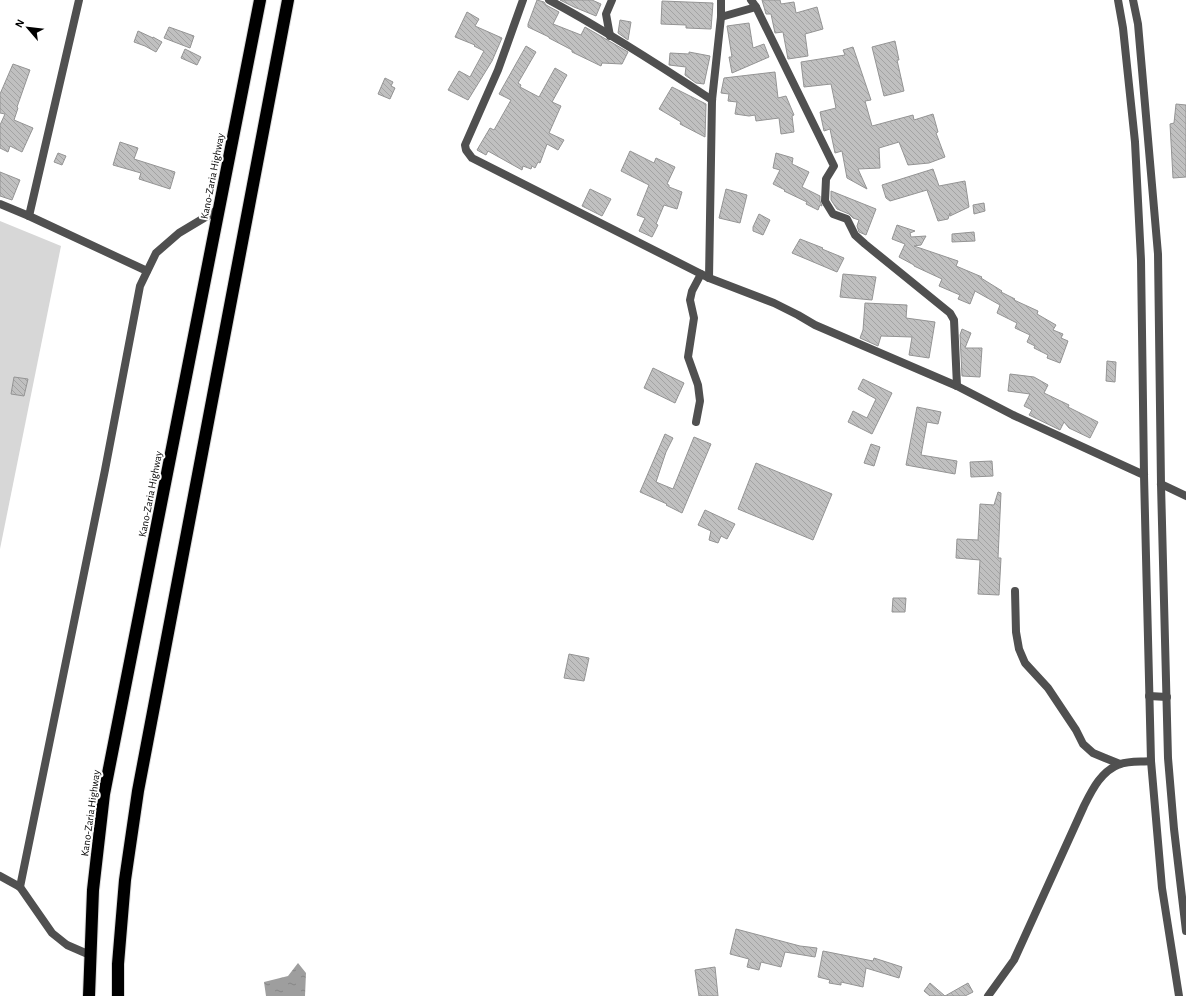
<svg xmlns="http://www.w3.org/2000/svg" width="1186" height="996" font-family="'Alegreya Sans',sans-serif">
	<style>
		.pitch { fill: #d7d7d7 }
		.water { fill: url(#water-ripples) }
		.building { fill: url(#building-back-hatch); stroke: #949494 }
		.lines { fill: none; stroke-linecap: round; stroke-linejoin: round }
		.highway-casing { stroke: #dbdbdb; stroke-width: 14 }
		.street { stroke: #505050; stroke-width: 8 }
		.highway { stroke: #000; stroke-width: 12 }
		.labels { text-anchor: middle; stroke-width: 4; stroke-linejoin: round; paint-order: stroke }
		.street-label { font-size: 11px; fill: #000; stroke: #fff }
	</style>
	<defs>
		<pattern id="water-ripples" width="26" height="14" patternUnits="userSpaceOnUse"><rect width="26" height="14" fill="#9e9e9e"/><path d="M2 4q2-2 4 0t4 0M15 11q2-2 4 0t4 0" fill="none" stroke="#868686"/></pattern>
		<pattern id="building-back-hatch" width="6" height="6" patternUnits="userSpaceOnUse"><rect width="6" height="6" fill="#c0c0c0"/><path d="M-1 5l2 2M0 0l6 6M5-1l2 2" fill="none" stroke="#a3a3a3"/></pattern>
	</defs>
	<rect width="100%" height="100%" fill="#fff"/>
	<path class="pitch" d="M0,221L61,246L0,549Z"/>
	<path class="water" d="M298,963L306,973L305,996H266L264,982L288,976Z"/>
	<g class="building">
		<path d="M537,0L544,2L546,5L559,12L553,24L581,35L585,27L628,52L622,64L602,63L601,66L572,52V50L549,38V37L528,27V24Z"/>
		<path d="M560,0H592L601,4L596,16L574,7Z"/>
		<path d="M762,0H780L781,4L794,2L796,13L817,7L823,29L805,34L808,56L788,59L783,32L775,33L771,14H766Z"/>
		<path d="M662,1L713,3L711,29L686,28V25L661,24Z"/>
		<path d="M467,12L479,19L475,26L502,38L492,61L468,100L448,90L459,71L470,77L484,51L474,46L475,45L455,37Z"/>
		<path d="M620,20L631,22L628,40L618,33Z"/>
		<path d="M749,23L753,48L764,44L769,57L732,73L729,57H732L727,26Z"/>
		<path d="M169,27L194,36L190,48L164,38Z"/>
		<path d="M138,31L153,38V37L162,42L156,52L145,46L134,42Z"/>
		<path d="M895,41L899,60H897L904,91L884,96L872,47Z"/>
		<path d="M526,46L536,52L518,83L521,85L520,87L539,97L555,68L567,75L552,102L561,106L549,133L564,140L558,150L547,144L540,163L538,162L535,168L532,166L531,169L523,166L522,170L488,151L486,155L477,150L490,128L494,130L511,100L499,94Z"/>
		<path d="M853,47L871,100L865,101L872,126L913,115L914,120L933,114L938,132L936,133L945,157L929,163L908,165L899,142L879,148L880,168L858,169L867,189L847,178L842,151L835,153L830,129L824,131L820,112L836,108L831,84L804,87L801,62L845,55L843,50Z"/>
		<path d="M185,49L201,57L197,65L181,58Z"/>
		<path d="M689,52L710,56L704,84L696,83L685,75L686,67L669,65L670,53L689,54Z"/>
		<path d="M13,64L30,70L17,107L18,108L14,120L33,128L22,152L10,146L8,152L0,148V125L5,114L0,113V94Z"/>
		<path d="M775,72L778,98L786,96L794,115L792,116L794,132L781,134L779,118L756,121L755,115L749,116L735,114L737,102L728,101L729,94L721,93L724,78Z"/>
		<path d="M385,78L393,82L391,86L395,88L390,99L378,94Z"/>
		<path d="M672,87L706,104L705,137L680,124L681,122L659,109Z"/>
		<path d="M1176,104L1186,105V177L1173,178L1170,124L1174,123Z"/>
		<path d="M120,142L138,148L134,159L175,172L170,189L139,179L141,173L113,165Z"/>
		<path d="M630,151L654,163L656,158L675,167L667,184L669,185V187L682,192L677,209L664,205L656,224L658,225L652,237L639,231L645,218L637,215L649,185L621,171Z"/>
		<path d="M58,153L66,156L62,165L54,162Z"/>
		<path d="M776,153L793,158L792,164L809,172L802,187L820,196V201L822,206L820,205L818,210L806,204L807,202L784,191L785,190L773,184L780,170L773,168Z"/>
		<path d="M933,169L939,186L965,181L969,207L950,216V213L948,219L938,221L927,190L890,201L886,198L882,185Z"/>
		<path d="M0,172L20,180L12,200L0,196Z"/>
		<path d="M590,189L611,199L602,216L582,206Z"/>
		<path d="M726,189L747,195L740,223L719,218Z"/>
		<path d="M831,191L876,209L866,235L859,232L857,226L859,220L853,218L849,214L837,209L831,200Z"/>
		<path d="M984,203L985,211L974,214L973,205Z"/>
		<path d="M759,214L770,220L763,235L753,231V227Z"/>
		<path d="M897,225L915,231L910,233L911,237L926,236L921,245L914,246L958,261L956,266L982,277L981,278L1002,291L1001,292L1015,299L1014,300L1038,311L1037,314L1056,325L1053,330L1063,334L1061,338L1068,341L1060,363L1047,358L1048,355L1034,348L1035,346L1027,342L1030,335L1015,328L1017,323L997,313L1000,305L975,291L970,304L958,299L960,295L939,286L942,279L914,266V265L899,257L905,244L892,239Z"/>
		<path d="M974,232L975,241L952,242V234Z"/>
		<path d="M800,239L823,248L822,249L844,258L837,272L792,253Z"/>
		<path d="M843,274L876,277L872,300L840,297Z"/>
		<path d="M865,303L907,305L906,318L935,322L929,358L909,355L912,337L881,336L878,346L860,338L863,330Z"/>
		<path d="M962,329L971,333L965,348H982L980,377L962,376L960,335Z"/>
		<path d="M1107,361L1116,362L1115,382L1106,381Z"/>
		<path d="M653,368L684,383L675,403L644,388Z"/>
		<path d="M1010,374L1034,377L1048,385L1044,393L1069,405L1068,407L1098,422L1090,438L1069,428L1064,422L1060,430L1029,415L1032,410L1024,406L1030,394L1008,391Z"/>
		<path d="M14,377L28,379L24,396L11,394Z"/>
		<path d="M863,379L892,393L872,434L848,422L853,411L867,418L876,399L858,389Z"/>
		<path d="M917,407L941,412L938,424L927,422L921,455L957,461L955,474L906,465Z"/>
		<path d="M665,434L673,438L666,452L656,482L673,489L694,437L711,444L682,513L666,505L667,504L640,492Z"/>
		<path d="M871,444L880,447L874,466L864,463Z"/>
		<path d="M992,461L993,476L971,477L970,462Z"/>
		<path d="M756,463L832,494L813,540L738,509Z"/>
		<path d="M998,492L1001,493L998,558H1001L999,595L978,594L980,560L956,558L957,539L978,540L980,504L994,505Z"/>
		<path d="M705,510L735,524L727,539L721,536L718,543L709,540L711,531L698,525Z"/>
		<path d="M893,598H906L905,612H892Z"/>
		<path d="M569,654L589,658L584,681L564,678Z"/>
		<path d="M736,929L800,946L817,948L815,957L785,952L781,967L761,962L759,970L747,967L749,959L730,954Z"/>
		<path d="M823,951L873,961L874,958L902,967L899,978L866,968L863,987L841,982V985L829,983L830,980L818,977Z"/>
		<path d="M715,967L718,996H699L695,970Z"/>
		<path d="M930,983L945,996L968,983L973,992L965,996H930L924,991Z"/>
	</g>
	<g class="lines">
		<defs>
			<g id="highway">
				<path d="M89,996L93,890L104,794L260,0"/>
				<path d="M118,996V964L125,880L138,791L288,0"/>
			</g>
		</defs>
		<use href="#highway" class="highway-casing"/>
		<g class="street">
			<path d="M523,0L498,70L465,145L466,150L472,158L709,278L774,303L798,315L815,325L957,386L1013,415L1144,475"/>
			<path d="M549,0C605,30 659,65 712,100"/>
			<path d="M751,0L756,7L834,166L826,179L825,201L833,214L847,219L855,235L865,244L950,313L954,320L957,386"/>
			<path d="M1118,0L1123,28L1135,142L1141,260L1144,475L1151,761L1162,888L1179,996"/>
			<path d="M1133,0L1138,24L1158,254L1161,484L1168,758L1174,829L1186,931"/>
			<path d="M721,17L756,7"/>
			<path d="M610,36L606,14L612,0"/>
			<path d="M0,204L29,216L147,271"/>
			<path d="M29,216L79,0"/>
			<path d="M709,278L712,100L721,17V0"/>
			<path d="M696,422L700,401L698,385L688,357L694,318L690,300L692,291L701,274"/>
			<path d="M1161,484L1186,496"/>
			<path d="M1015,591L1016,632L1019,649L1025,663L1048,688L1076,730L1083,744L1093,753L1105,758L1120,764"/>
			<path d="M1149,696L1167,697"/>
			<path d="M0,876L20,887L52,933L67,945L90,955"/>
			<path d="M20,887L105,470L140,286L156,253L179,233L219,209"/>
			<path d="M988,996L1014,960L1084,806C1092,790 1101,771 1120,764C1129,761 1142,762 1151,761"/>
		</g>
		<use href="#highway" class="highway"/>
	</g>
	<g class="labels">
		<g class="street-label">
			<text transform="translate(212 176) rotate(-79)" y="4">Kano-Zaria Highway</text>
			<text transform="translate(150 494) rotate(-79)" y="4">Kano-Zaria Highway</text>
			<text transform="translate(90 813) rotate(-82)" y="4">Kano-Zaria Highway</text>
		</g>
	</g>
	<g transform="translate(28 28) rotate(298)" stroke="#ffffff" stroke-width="3" paint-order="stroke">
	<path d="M0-3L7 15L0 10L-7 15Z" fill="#000000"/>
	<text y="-6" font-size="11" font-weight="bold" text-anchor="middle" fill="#000000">N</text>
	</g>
</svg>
